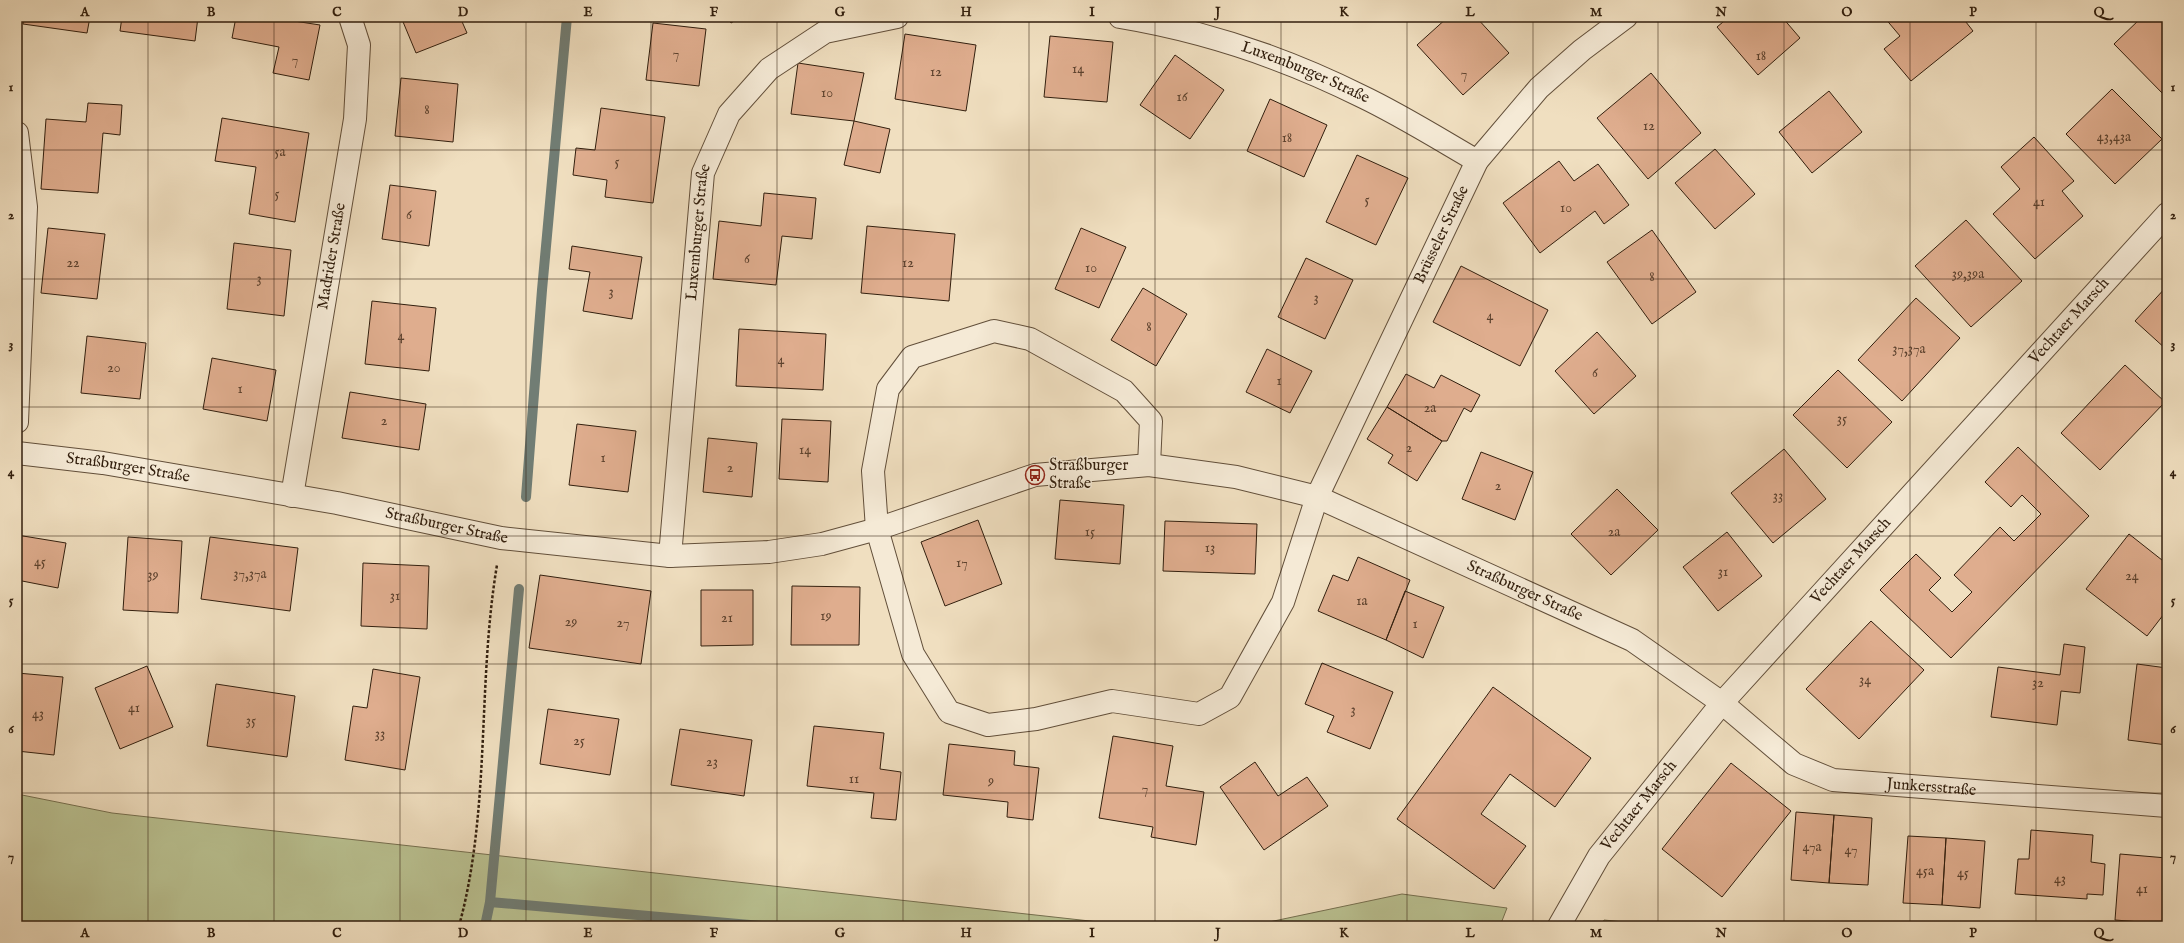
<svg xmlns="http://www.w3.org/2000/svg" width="2184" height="943" viewBox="0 0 2184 943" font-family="'IM FELL English',serif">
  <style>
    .green { fill: #bac292; stroke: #767050 }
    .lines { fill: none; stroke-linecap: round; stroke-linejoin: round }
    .stream { stroke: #717d74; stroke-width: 10 }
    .building { fill: #dfad8e; stroke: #321f0e }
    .minor-casing { stroke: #624f3a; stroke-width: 24 }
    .path { stroke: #321f0e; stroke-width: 2.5; stroke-dasharray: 3 2; stroke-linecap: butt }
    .minor { stroke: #f5ead6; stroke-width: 22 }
    .grid { fill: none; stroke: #321f0e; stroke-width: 1; stroke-opacity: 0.55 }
    .labels { text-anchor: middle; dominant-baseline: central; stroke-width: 3; stroke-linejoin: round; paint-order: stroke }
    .number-label { font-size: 14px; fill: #5d422e }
    .street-label { font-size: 16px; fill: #321f0e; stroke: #f5ead6 }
    .poi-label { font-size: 16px; fill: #321f0e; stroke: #f5ead6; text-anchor: start }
    .neatline { fill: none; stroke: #321f0e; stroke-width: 1.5 }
    .grid-label { font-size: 13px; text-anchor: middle; font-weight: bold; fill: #321f0e }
  </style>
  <rect width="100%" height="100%" fill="#f0dfc0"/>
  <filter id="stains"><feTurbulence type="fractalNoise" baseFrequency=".005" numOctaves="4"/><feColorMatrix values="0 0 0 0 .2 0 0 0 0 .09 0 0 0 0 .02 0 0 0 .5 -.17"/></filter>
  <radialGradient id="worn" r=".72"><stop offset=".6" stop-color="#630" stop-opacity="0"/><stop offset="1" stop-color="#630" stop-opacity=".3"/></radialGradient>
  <!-- green -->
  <path class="green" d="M 17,794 L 112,813 L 1135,926 L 17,926 Z
    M 1402,894 L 1507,908 L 1500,926 L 1250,926 Z
    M 1604,920 L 1663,926 L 1601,926 Z"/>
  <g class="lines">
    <!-- stream -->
    <path class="stream" d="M 526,497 L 542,290 L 567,17
      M 490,902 L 761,926
      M 485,926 L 490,902 L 519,589"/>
  </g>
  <!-- building -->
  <path class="building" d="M 24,17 L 90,17 L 87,33 L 23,24 Z
    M 122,17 L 198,17 L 195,41 L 120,31 Z
    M 236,17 L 295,17 L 294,21 L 320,25 L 309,80 L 273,73 L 279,47 L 232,38 Z
    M 401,17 L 460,17 L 467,33 L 416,53 Z
    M 727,17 L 741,17 L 731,23 Z
    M 1448,17 L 1476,17 L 1509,53 L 1463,95 L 1417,45 Z
    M 1729,17 L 1782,17 L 1800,38 L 1758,75 L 1717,27 Z
    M 1884,17 L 1962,17 L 1973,31 L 1911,81 L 1884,49 L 1900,36 Z
    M 2142,17 L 2167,17 L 2167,98 L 2114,44 Z
    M 653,23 L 706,29 L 699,86 L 646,80 Z
    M 905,34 L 976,45 L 966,111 L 895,99 Z
    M 1050,36 L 1113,42 L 1107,102 L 1044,97 Z
    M 1175,55 L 1224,90 L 1190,139 L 1140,105 Z
    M 798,63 L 864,73 L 854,121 L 791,114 Z
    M 1651,73 L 1701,133 L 1648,179 L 1597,118 Z
    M 401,78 L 458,84 L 453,142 L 395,136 Z
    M 2112,89 L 2162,139 L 2115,184 L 2066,134 Z
    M 1829,91 L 1862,132 L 1812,173 L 1779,132 Z
    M 1270,99 L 1327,125 L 1304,177 L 1247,151 Z
    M 88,103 L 122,105 L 120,135 L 103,133 L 98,193 L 41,189 L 46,119 L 86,122 Z
    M 601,108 L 665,117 L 653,203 L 605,197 L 607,180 L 573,175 L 576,148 L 595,150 Z
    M 222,118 L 309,133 L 295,222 L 249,214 L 256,167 L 215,161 Z
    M 854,121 L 890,129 L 880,173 L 844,165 Z
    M 2034,137 L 2074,181 L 2062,191 L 2083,216 L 2035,259 L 1993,214 L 2020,189 L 2001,167 Z
    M 1715,149 L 1755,194 L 1715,229 L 1675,183 Z
    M 1357,155 L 1408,178 L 1376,245 L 1326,222 Z
    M 1559,161 L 1574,181 L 1598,164 L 1629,205 L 1604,224 L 1595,211 L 1540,253 L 1503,203 Z
    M 390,185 L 436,191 L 429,246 L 382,239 Z
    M 764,193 L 816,198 L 812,239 L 782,236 L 776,285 L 713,279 L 719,221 L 761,226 Z
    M 1966,220 L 2022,281 L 1971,327 L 1915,266 Z
    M 867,226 L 955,234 L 949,301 L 861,293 Z
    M 48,228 L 105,234 L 97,299 L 41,293 Z
    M 1081,228 L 1126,247 L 1099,308 L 1055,289 Z
    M 1652,230 L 1696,292 L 1652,324 L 1607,262 Z
    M 234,243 L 291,250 L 284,316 L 227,309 Z
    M 572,246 L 642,257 L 632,319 L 583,311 L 590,272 L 569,269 Z
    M 1306,258 L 1353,280 L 1325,339 L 1278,317 Z
    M 1461,266 L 1548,310 L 1520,366 L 1433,322 Z
    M 2167,286 L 2167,350 L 2135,321 Z
    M 1143,288 L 1187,314 L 1156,366 L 1111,340 Z
    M 1916,298 L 1960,338 L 1902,401 L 1858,360 Z
    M 372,301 L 436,308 L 429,371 L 365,364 Z
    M 739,329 L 826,334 L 823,390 L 736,386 Z
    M 1597,332 L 1636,376 L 1594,414 L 1555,371 Z
    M 87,336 L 146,343 L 140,399 L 81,393 Z
    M 1267,349 L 1312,371 L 1290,413 L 1246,392 Z
    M 212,358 L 276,370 L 267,421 L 203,409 Z
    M 2125,365 L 2165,402 L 2100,470 L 2061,433 Z
    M 1838,370 L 1892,422 L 1847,468 L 1793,415 Z
    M 1406,374 L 1434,388 L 1441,375 L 1480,395 L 1471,412 L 1464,408 L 1447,441 L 1442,441 L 1387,407 Z
    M 350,392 L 426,404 L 419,450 L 342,438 Z
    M 1387,407 L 1442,441 L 1417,481 L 1388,463 L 1393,455 L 1367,439 Z
    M 782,419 L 831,421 L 828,482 L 779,479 Z
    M 577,424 L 636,431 L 628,492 L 569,485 Z
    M 708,438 L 757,443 L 752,497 L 703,492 Z
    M 2018,447 L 2089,516 L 1951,658 L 1880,590 L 1916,554 L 1941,578 L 1929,590 L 1952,612 L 1972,592 L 1954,575 L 2000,527 L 2014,541 L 2041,514 L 2022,495 L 2011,507 L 1985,482 Z
    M 1784,449 L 1826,499 L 1773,543 L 1731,493 Z
    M 1481,452 L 1533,472 L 1515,520 L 1462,499 Z
    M 1617,489 L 1658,530 L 1611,575 L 1571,534 Z
    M 1060,500 L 1124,505 L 1120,564 L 1055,559 Z
    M 978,520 L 1002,584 L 945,606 L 921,542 Z
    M 1165,521 L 1257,524 L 1255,574 L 1163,571 Z
    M 17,522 L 20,523 L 17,535 L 66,543 L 58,588 L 17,580 Z
    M 1727,532 L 1762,576 L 1718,611 L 1683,567 Z
    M 2129,534 L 2167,564 L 2167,610 L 2147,636 L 2086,589 Z
    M 128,537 L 182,541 L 178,613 L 123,610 Z
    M 210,537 L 298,548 L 290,611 L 201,599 Z
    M 1358,557 L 1410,580 L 1386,640 L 1318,611 L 1333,575 L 1348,581 Z
    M 363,563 L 429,566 L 427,629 L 361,626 Z
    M 540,575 L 651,591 L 641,664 L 529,648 Z
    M 792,586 L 860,587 L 859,645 L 791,645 Z
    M 701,590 L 753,590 L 753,645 L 701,646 Z
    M 1405,591 L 1444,607 L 1423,658 L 1386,640 Z
    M 1871,621 L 1924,670 L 1859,739 L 1806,689 Z
    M 2064,644 L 2085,647 L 2080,693 L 2061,691 L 2057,725 L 1991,717 L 1998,667 L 2060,675 Z
    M 1322,663 L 1393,692 L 1370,749 L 1327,732 L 1334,716 L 1305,704 Z
    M 2137,664 L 2167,668 L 2167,745 L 2128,740 Z
    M 147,666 L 173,727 L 120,749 L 95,688 Z
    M 373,669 L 420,677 L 405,770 L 345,760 L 353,706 L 367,708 Z
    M 17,673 L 63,677 L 54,755 L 17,751 Z
    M 216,684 L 295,696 L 287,757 L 207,746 Z
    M 1493,687 L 1591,758 L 1555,807 L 1510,774 L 1481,814 L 1526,846 L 1494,889 L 1397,819 Z
    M 548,709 L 619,719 L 610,775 L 540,764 Z
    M 814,726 L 884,733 L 880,769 L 901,772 L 896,820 L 871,818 L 874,793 L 807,786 Z
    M 680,729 L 752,740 L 744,796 L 671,785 Z
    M 1113,736 L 1173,746 L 1166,786 L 1204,792 L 1196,845 L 1151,837 L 1153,827 L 1099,818 Z
    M 949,744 L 1015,751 L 1014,765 L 1039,768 L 1033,820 L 1007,817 L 1008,802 L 943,795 Z
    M 1255,762 L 1278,796 L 1307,777 L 1328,806 L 1264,850 L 1220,787 Z
    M 1731,763 L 1791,811 L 1722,897 L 1662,849 Z
    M 1796,812 L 1834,815 L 1829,883 L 1791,880 Z
    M 1834,815 L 1872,818 L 1868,885 L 1829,883 Z
    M 2031,830 L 2093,835 L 2091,862 L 2105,864 L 2103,895 L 2087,894 L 2087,899 L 2015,894 L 2018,859 L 2029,859 Z
    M 1908,836 L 1946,838 L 1942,905 L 1903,903 Z
    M 1946,838 L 1985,841 L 1980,908 L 1942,905 Z
    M 2120,854 L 2167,858 L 2167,924 L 2115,920 Z"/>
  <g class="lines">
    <defs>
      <g id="minor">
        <path id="s1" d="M 1120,17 C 1204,31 1285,58 1361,96 C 1401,115 1439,139 1477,161"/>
        <path d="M 17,133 L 26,207 L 17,422"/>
        <path id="s2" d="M 17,453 L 103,463 L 337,503 L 501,538 L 670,556 L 769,552 L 822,544 L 877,529 L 1035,475 L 1149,465 L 1236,477 L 1317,497 L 1632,640 L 1722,703 L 1794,764 L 1833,780 L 2167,806"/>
        <path id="s3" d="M 1149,465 L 1151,421 L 1124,391 L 1030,339 L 994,331 L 912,357 L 888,389 L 873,471 L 877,529 L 913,654 L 949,712 L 988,725 L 1036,719 L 1112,701 L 1199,714 L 1230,697 L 1283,602 L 1317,497 L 1477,161 L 1539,88 L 1582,50 L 1626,17"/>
        <path id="s4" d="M 292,496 L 355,119 L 359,45 L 350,17"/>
        <path id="s5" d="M 670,556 L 703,173 L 729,114 L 769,69 L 825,32 L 897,17"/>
        <path id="s6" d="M 1559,926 L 1599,856 L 1722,703 L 2167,214"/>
      </g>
    </defs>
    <!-- minor casing -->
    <use href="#minor" class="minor-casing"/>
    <!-- path -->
    <path class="path" d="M 459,926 C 491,809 477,684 497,565"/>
    <!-- minor -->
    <use href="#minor" class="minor"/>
  </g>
  <!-- grid -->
  <path class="grid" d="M 148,17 L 148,926M 274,17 L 274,926M 400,17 L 400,926M 526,17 L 526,926M 651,17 L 651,926M 777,17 L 777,926M 903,17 L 903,926M 1029,17 L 1029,926M 1155,17 L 1155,926M 1281,17 L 1281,926M 1407,17 L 1407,926M 1533,17 L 1533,926M 1658,17 L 1658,926M 1784,17 L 1784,926M 1910,17 L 1910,926M 2036,17 L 2036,926M 17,150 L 2167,150M 17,279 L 2167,279M 17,407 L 2167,407M 17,536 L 2167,536M 17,664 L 2167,664M 17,793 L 2167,793"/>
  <!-- icons -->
  <defs>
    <symbol id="bus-ring" viewBox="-11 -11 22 22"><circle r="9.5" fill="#f5ead6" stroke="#8f2418" stroke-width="1.5"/><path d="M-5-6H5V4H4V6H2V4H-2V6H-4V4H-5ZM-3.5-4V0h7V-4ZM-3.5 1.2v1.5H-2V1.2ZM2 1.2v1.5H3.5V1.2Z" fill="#8f2418"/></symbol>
  </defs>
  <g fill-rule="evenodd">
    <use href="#bus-ring" x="1024" y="464" width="22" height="22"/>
  </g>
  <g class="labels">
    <!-- number labels -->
    <g class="number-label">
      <text x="676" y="54">7</text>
      <text x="1761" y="56">18</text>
      <text x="295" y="60">7</text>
      <text x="1078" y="69">14</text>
      <text x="936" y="72">12</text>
      <text x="1464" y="74">7</text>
      <text x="827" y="93">10</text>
      <text x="1182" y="97">16</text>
      <text x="427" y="110">8</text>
      <text x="1649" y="126">12</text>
      <text x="2114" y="137">43,43a</text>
      <text x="1287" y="138">18</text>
      <text x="280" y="152">5a</text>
      <text x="617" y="162">5</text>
      <text x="277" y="194">5</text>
      <text x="1367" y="200">5</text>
      <text x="2039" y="202">41</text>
      <text x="1566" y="208">10</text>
      <text x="409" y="215">6</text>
      <text x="747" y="259">6</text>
      <text x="73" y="263">22</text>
      <text x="908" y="263">12</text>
      <text x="1091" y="268">10</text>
      <text x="1968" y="274">39,39a</text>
      <text x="1652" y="277">8</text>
      <text x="259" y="279">3</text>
      <text x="611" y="292">3</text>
      <text x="1316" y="298">3</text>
      <text x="1490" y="316">4</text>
      <text x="1149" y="327">8</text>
      <text x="401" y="336">4</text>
      <text x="1909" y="349">37,37a</text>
      <text x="781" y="360">4</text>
      <text x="114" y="368">20</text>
      <text x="1595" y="373">6</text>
      <text x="1279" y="381">1</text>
      <text x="240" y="389">1</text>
      <text x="1430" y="408">2a</text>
      <text x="1842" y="419">35</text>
      <text x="384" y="421">2</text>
      <text x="1409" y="448">2</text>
      <text x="805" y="450">14</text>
      <text x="603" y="458">1</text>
      <text x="730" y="468">2</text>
      <text x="1498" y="486">2</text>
      <text x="1778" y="496">33</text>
      <text x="1090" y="532">15</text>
      <text x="1614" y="532">2a</text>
      <text x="1210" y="548">13</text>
      <text x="40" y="562">45</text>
      <text x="962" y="563">17</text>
      <text x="1723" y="572">31</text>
      <text x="250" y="574">37,37a</text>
      <text x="153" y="575">39</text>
      <text x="2132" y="576">24</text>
      <text x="395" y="596">31</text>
      <text x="1362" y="601">1a</text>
      <text x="826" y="616">19</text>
      <text x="727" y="618">21</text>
      <text x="571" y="622">29</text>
      <text x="623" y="623">27</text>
      <text x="1415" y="624">1</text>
      <text x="1865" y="680">34</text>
      <text x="2038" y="683">32</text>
      <text x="134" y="708">41</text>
      <text x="1353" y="710">3</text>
      <text x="38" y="714">43</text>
      <text x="251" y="721">35</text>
      <text x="380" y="734">33</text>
      <text x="579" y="741">25</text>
      <text x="712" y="762">23</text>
      <text x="854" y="779">11</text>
      <text x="991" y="781">9</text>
      <text x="1145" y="789">7</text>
      <text x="1812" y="847">47a</text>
      <text x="1851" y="850">47</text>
      <text x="1925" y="871">45a</text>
      <text x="1963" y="873">45</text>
      <text x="2060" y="879">43</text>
      <text x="2142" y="889">41</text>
    </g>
    <!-- street labels -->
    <g class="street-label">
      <text stroke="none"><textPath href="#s1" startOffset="194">Luxemburger Straße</textPath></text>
      <text stroke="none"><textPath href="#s5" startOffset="325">Luxemburger Straße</textPath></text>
      <text stroke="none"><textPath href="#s3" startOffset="1495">Brüsseler Straße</textPath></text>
      <text stroke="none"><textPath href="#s4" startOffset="243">Madrider Straße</textPath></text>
      <text stroke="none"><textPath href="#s6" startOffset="793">Vechtaer Marsch</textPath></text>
      <text stroke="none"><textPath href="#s2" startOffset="112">Straßburger Straße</textPath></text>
      <text stroke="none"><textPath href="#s2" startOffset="436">Straßburger Straße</textPath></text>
      <text stroke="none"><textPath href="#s6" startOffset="469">Vechtaer Marsch</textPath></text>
      <text stroke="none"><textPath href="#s2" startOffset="1552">Straßburger Straße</textPath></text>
      <text stroke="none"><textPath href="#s2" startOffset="2015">Junkersstraße</textPath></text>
      <text stroke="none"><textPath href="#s6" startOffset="145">Vechtaer Marsch</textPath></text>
    </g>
    <!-- poi labels -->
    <g class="poi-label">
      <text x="1049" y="466">Straßburger<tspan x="1049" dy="18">Straße</tspan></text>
    </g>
  </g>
  <!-- margin -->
  <rect width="2184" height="943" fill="none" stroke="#f0dfc0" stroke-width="44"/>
  <rect x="22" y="22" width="2140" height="899" class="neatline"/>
  <g class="grid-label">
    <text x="85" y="16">A</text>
    <text x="211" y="16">B</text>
    <text x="337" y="16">C</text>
    <text x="463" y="16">D</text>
    <text x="588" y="16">E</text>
    <text x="714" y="16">F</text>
    <text x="840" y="16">G</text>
    <text x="966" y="16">H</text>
    <text x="1092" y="16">I</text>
    <text x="1218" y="16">J</text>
    <text x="1344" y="16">K</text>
    <text x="1470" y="16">L</text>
    <text x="1596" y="16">M</text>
    <text x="1721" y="16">N</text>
    <text x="1847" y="16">O</text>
    <text x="1973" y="16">P</text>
    <text x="2099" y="16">Q</text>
    <text x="11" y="91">1</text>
    <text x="2173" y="91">1</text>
    <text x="11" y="219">2</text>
    <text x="2173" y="219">2</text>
    <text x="11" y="348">3</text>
    <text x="2173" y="348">3</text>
    <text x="11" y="476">4</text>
    <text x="2173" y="476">4</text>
    <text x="11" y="604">5</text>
    <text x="2173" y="604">5</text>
    <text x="11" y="733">6</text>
    <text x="2173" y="733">6</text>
    <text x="11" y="861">7</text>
    <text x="2173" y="861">7</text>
    <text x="85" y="937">A</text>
    <text x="211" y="937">B</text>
    <text x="337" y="937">C</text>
    <text x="463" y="937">D</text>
    <text x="588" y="937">E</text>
    <text x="714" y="937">F</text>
    <text x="840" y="937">G</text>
    <text x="966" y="937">H</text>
    <text x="1092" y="937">I</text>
    <text x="1218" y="937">J</text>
    <text x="1344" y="937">K</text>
    <text x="1470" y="937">L</text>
    <text x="1596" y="937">M</text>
    <text x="1721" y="937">N</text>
    <text x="1847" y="937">O</text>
    <text x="1973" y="937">P</text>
    <text x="2099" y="937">Q</text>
  </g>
  <rect width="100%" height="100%" filter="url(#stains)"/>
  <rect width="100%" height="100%" fill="url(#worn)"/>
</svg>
